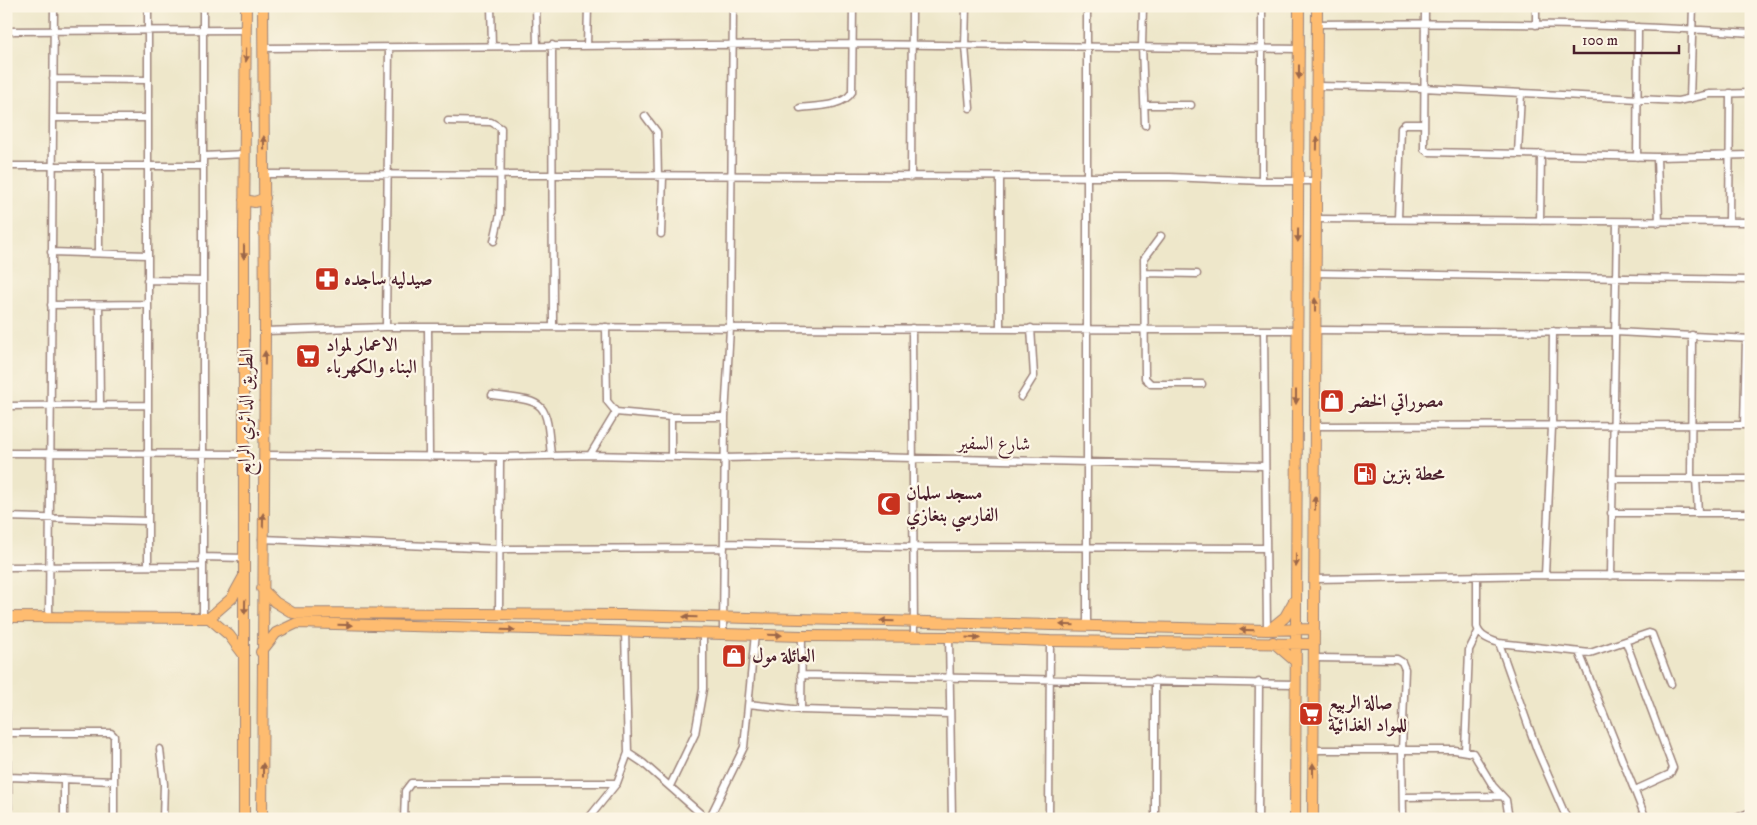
<svg xmlns="http://www.w3.org/2000/svg" width="1757" height="825" viewBox="0 0 1757 825" font-family="'IM FELL DW Pica',Amiri,serif">
  <style>
    .lines { fill: none; stroke-linecap: round; stroke-linejoin: round }
    .minor-casing { stroke: #9c837a; stroke-width: 9 }
    .primary-casing { stroke: #9c837a; stroke-width: 12 }
    .minor { stroke: #fff; stroke-width: 6 }
    .primary { stroke: #febc70; stroke-width: 10 }
    .oneway { fill: #9b664a }
    .labels { text-anchor: middle; dominant-baseline: central; stroke-width: 4.5; stroke-linejoin: round; paint-order: stroke }
    .poi-label { font-size: 19px; font-weight: bold; fill: #4a1f2b; stroke: #fcf5e5; text-anchor: start }
    .street-label { font-size: 19px; fill: #4a1f2b; stroke: #fcf5e5 }
  </style>
  <rect width="100%" height="100%" fill="#fcf5e5"/>
  <filter id="ink" filterUnits="userSpaceOnUse"><feTurbulence type="fractalNoise" baseFrequency=".02" numOctaves="2"/><feDisplacementMap in="SourceGraphic" scale="10" xChannelSelector="R" yChannelSelector="G"/><feConvolveMatrix kernelMatrix="1 2 1 2 8 2 1 2 1" color-interpolation-filters="sRGB"/></filter>
  <filter id="wash" filterUnits="userSpaceOnUse"><feTurbulence type="fractalNoise" baseFrequency=".0096" numOctaves="4" result="noise"/><feDisplacementMap in="SourceGraphic" scale="20" xChannelSelector="R" yChannelSelector="G"/><feGaussianBlur stdDeviation="1.12" result="paint"/><feColorMatrix in="noise" values="0 0 0 0 0 0 0 0 0 0 0 0 0 0 0 0 0 1.4 0 .05"/><feComposite in="paint" operator="in"/></filter>
  <g filter="url(#wash)">
    <rect width="100%" height="100%" fill="#eee7ca"/>
  </g>
  <g filter="url(#ink)">
    <g class="lines">
      <defs>
        <path id="minor" d="M 148,6 L 148,566
          M 203,6 L 203,618
          M 491,6 L 492,46
          M 536,6 L 537,45
          M 966,6 L 965,46 L 970,108
          M 1143,6 L 1142,46 L 1145,125
          M 1262,6 L 1262,181
          M 1425,6 L 1424,149 L 1428,152 L 1657,157 L 1751,155
          M 1536,6 L 1536,25
          M 1317,24 C 1461,23 1607,23 1751,33
          M 6,31 L 246,30
          M 552,45 L 553,327
          M 587,46 L 588,6
          M 263,48 L 852,44 L 1299,49
          M 53,79 L 148,80
          M 1317,86 L 1423,88 L 1678,101 L 1710,94 L 1751,93
          M 1690,99 L 1693,6
          M 1145,105 L 1191,105
          M 800,108 C 816,106 843,107 852,92 L 853,6
          M 645,116 L 657,132 L 658,177
          M 53,118 L 148,118
          M 448,121 L 491,122 L 501,128 L 500,214 L 494,241
          M 1518,154 L 1521,93
          M 204,156 L 245,154
          M 1637,157 L 1638,27
          M 1657,157 L 1659,223
          M 6,166 L 203,166
          M 265,174 L 1170,177 L 1262,181 L 1316,181
          M 911,177 L 912,6
          M 1316,219 L 1751,222
          M 1398,219 L 1401,128 L 1405,124 L 1423,124
          M 1540,221 L 1541,154
          M 1729,222 L 1730,93
          M 661,234 L 663,177
          M 1161,236 L 1144,259 L 1145,378 L 1151,384 L 1202,384
          M 51,252 L 147,255
          M 99,253 L 99,168
          M 1144,273 L 1197,274
          M 1315,273 L 1751,280
          M 147,280 L 203,281
          M 51,305 L 147,304
          M 99,305 L 100,405
          M 386,327 L 389,48
          M 428,327 L 429,457
          M 606,327 L 607,401 L 616,412 L 671,417 L 725,417
          M 912,328 L 914,636
          M 1000,328 L 1000,177
          M 1264,330 L 1267,630
          M 1315,330 L 1616,332 L 1751,339
          M 265,331 L 386,327 L 505,327 L 1297,330
          M 492,395 C 547,402 546,399 551,456
          M 1021,397 L 1034,376 L 1031,328
          M 6,406 L 147,405
          M 671,417 L 671,457
          M 1744,425 L 1746,339
          M 1315,426 L 1751,425
          M 6,453 L 245,454
          M 264,455 L 500,457 L 590,455 L 724,458 L 824,456 L 1264,466
          M 590,455 L 616,412
          M 1612,479 L 1751,479
          M 1691,479 L 1692,335
          M 1696,479 L 1698,512
          M 1611,513 L 1751,513
          M 6,517 L 148,521
          M 262,539 L 500,549 L 724,548
          M 724,543 L 914,547 L 1266,548
          M 202,557 L 245,558
          M 6,567 L 202,566
          M 1545,575 L 1552,427 L 1553,331
          M 1477,576 L 1477,627 C 1480,637 1490,640 1499,643 L 1590,653 L 1649,633 L 1652,634 L 1671,684
          M 1611,576 L 1617,223
          M 1315,579 L 1545,575 L 1751,576
          M 499,614 L 500,457
          M 49,617 L 54,6
          M 1087,625 L 1087,6
          M 723,633 L 725,417 L 730,328 L 733,6
          M 949,637 L 952,819
          M 1626,642 L 1673,768 L 1670,774 L 1635,790
          M 1499,643 L 1537,750 L 1567,819
          M 1579,652 L 1646,819
          M 1314,658 L 1397,659 L 1402,662 L 1405,669 L 1402,750 L 1403,819
          M 801,675 L 1295,684
          M 749,704 L 801,710 L 950,714
          M 801,710 L 802,636
          M 6,711 L 9,819
          M 8,733 L 111,733 L 114,736 L 114,819
          M 160,749 L 164,784 L 163,819
          M 1313,750 L 1455,750 L 1473,753 L 1493,786 L 1506,800 L 1509,819
          M 1465,751 L 1469,650 L 1478,632
          M 628,753 L 643,763 L 701,814
          M 9,777 L 114,781
          M 670,786 L 695,734 L 703,689 L 703,633
          M 1403,797 L 1502,796
          M 64,819 L 64,779
          M 404,819 L 405,791 L 411,783 L 617,783
          M 588,819 L 617,783 L 628,753 L 625,631
          M 709,819 L 744,747 L 755,634
          M 1049,819 L 1050,641
          M 1155,819 L 1155,680
          M 1258,819 L 1259,682
          M 1734,819 L 1751,812"/>
        <path id="primary" d="M 244,200 L 255,202 L 265,198
          M 262,589 L 275,602 L 293,613 L 622,615 L 1267,630 L 1313,629
          M 6,617 L 209,618 L 232,598 L 243,578
          M 209,618 L 229,635 L 244,655
          M 1269,630 L 1285,617 L 1294,601
          M 1273,642 L 1295,661
          M 261,652 L 276,633 L 297,623 L 802,636 L 949,637 L 1050,641 L 1314,644
          M 244,819 L 244,234 L 246,6
          M 262,819 L 265,331 L 263,6
          M 1295,819 L 1299,6
          M 1313,819 L 1317,6"/>
      </defs>
      <!-- minor casing -->
      <use href="#minor" class="minor-casing"/>
      <!-- primary casing -->
      <use href="#primary" class="primary-casing"/>
      <!-- minor -->
      <use href="#minor" class="minor"/>
      <!-- primary -->
      <use href="#primary" class="primary"/>
    </g>
    <!-- one-way arrows -->
    <defs><path id="oneway-solid" d="M-6-.8H1V-3.2L6.5 0L1 3.2V.8H-6Z" transform="scale(1.25)"/></defs>
    <g class="oneway">
      <use href="#oneway-solid" transform="translate(246 55) rotate(91)"/>
      <use href="#oneway-solid" transform="translate(1299 72) rotate(90)"/>
      <use href="#oneway-solid" transform="translate(264 143) rotate(-91)"/>
      <use href="#oneway-solid" transform="translate(1317 143) rotate(-89)"/>
      <use href="#oneway-solid" transform="translate(1298 235) rotate(91)"/>
      <use href="#oneway-solid" transform="translate(244 252) rotate(90)"/>
      <use href="#oneway-solid" transform="translate(1315 305) rotate(-90)"/>
      <use href="#oneway-solid" transform="translate(265 358) rotate(-89)"/>
      <use href="#oneway-solid" transform="translate(1296 397) rotate(90)"/>
      <use href="#oneway-solid" transform="translate(1315 503) rotate(-90)"/>
      <use href="#oneway-solid" transform="translate(263 520) rotate(-89)"/>
      <use href="#oneway-solid" transform="translate(1296 560) rotate(90)"/>
      <use href="#oneway-solid" transform="translate(245 607) rotate(91)"/>
      <use href="#oneway-solid" transform="translate(690 617) rotate(-178)"/>
      <use href="#oneway-solid" transform="translate(887 621) rotate(-179)"/>
      <use href="#oneway-solid" transform="translate(345 625) rotate(2)"/>
      <use href="#oneway-solid" transform="translate(1067 625) rotate(-179)"/>
      <use href="#oneway-solid" transform="translate(508 630) rotate(1)"/>
      <use href="#oneway-solid" transform="translate(1247 630) rotate(-178)"/>
      <use href="#oneway-solid" transform="translate(775 635) rotate(2)"/>
      <use href="#oneway-solid" transform="translate(973 638) rotate(3)"/>
      <use href="#oneway-solid" transform="translate(263 770) rotate(-90)"/>
      <use href="#oneway-solid" transform="translate(1313 770) rotate(-90)"/>
    </g>
  </g>
  <!-- icons -->
  <defs>
    <symbol id="pharmacy-square" viewBox="-11 -11 22 22"><rect x="-9" y="-9" width="18" height="18" rx="4" fill="#c8321e" stroke="#fcf5e5"/><path d="M-2-6h4v4h4v4h-4v4h-4v-4h-4v-4h4Z" fill="#fff"/></symbol>
    <symbol id="supermarket-square" viewBox="-11 -11 22 22"><rect x="-9" y="-9" width="18" height="18" rx="4" fill="#c8321e" stroke="#fcf5e5"/><path d="M-6-5.5h2.5l.6 2H6L4.5 2H-2.5L-4.4-4H-6ZM-1.5 3.2a1.3 1.3 0 1 0 .1 0ZM3 3.2a1.3 1.3 0 1 0 .1 0Z" fill="#fff"/></symbol>
    <symbol id="shop-square" viewBox="-11 -11 22 22"><rect x="-9" y="-9" width="18" height="18" rx="4" fill="#c8321e" stroke="#fcf5e5"/><path d="M-5-2.5h2.3a2.7 3.5 0 0 1 5.4 0H5L5.5 6h-11ZM-1.5-2.5h3a1.5 2.3 0 0 0-3 0Z" fill="#fff"/></symbol>
    <symbol id="fuel-square" viewBox="-11 -11 22 22"><rect x="-9" y="-9" width="18" height="18" rx="4" fill="#c8321e" stroke="#fcf5e5"/><path d="M-5.5-6h7V0h2V4h1.3V-2.5L3-4.5l.8-.8L6-3V5H2.5V1h-1V6h-7ZM-4.2-4.7v3.2H.2V-4.7Z" fill="#fff"/></symbol>
    <symbol id="mosque-square" viewBox="-11 -11 22 22"><rect x="-9" y="-9" width="18" height="18" rx="4" fill="#c8321e" stroke="#fcf5e5"/><path d="M3.5-4.9A6 6 0 1 0 3.5 4.9A5 5 0 1 1 3.5-4.9Z" fill="#fff"/></symbol>
  </defs>
  <g fill-rule="evenodd">
    <use href="#pharmacy-square" x="313" y="265" width="28" height="28"/>
    <use href="#supermarket-square" x="294" y="342" width="28" height="28"/>
    <use href="#shop-square" x="1318" y="387" width="28" height="28"/>
    <use href="#fuel-square" x="1351" y="460" width="28" height="28"/>
    <use href="#mosque-square" x="875" y="490" width="28" height="28"/>
    <use href="#shop-square" x="720" y="642" width="28" height="28"/>
    <use href="#supermarket-square" x="1297" y="700" width="28" height="28"/>
  </g>
  <g class="labels">
    <!-- poi labels -->
    <g class="poi-label">
      <text x="344" y="279">صيدليه ساجده</text>
      <text x="326" y="345">الاعمار لمواد<tspan x="326" dy="22">البناء والكهرباء</tspan></text>
      <text x="1350" y="401">مصوراتي الخضر</text>
      <text x="1382" y="474">محطة بنزين</text>
      <text x="906" y="493">مسجد سلمان<tspan x="906" dy="22">الفارسي بنغازي</tspan></text>
      <text x="752" y="656">العائلة مول</text>
      <text x="1328" y="703">صالة الربيع<tspan x="1328" dy="22">للمواد الغذائية</tspan></text>
    </g>
    <!-- street labels -->
    <g class="street-label">
      <text transform="translate(246 412) rotate(-89)">الطريق الدائري الرابع</text>
      <text transform="translate(994 444) rotate(1)">شارع السفير</text>
    </g>
  </g>
  <!-- margin -->
  <rect width="1757" height="825" fill="none" stroke="#fcf5e5" stroke-width="25"/>
  <!-- scale -->
  <path d="M1574 45v8h105v-8" fill="none" stroke="#4a1f2b" stroke-width="2.5"/>
  <text x="1582" y="45" font-size="15" fill="#4a1f2b" stroke="#fcf5e5" stroke-width="4" paint-order="stroke">100 m</text>
</svg>
